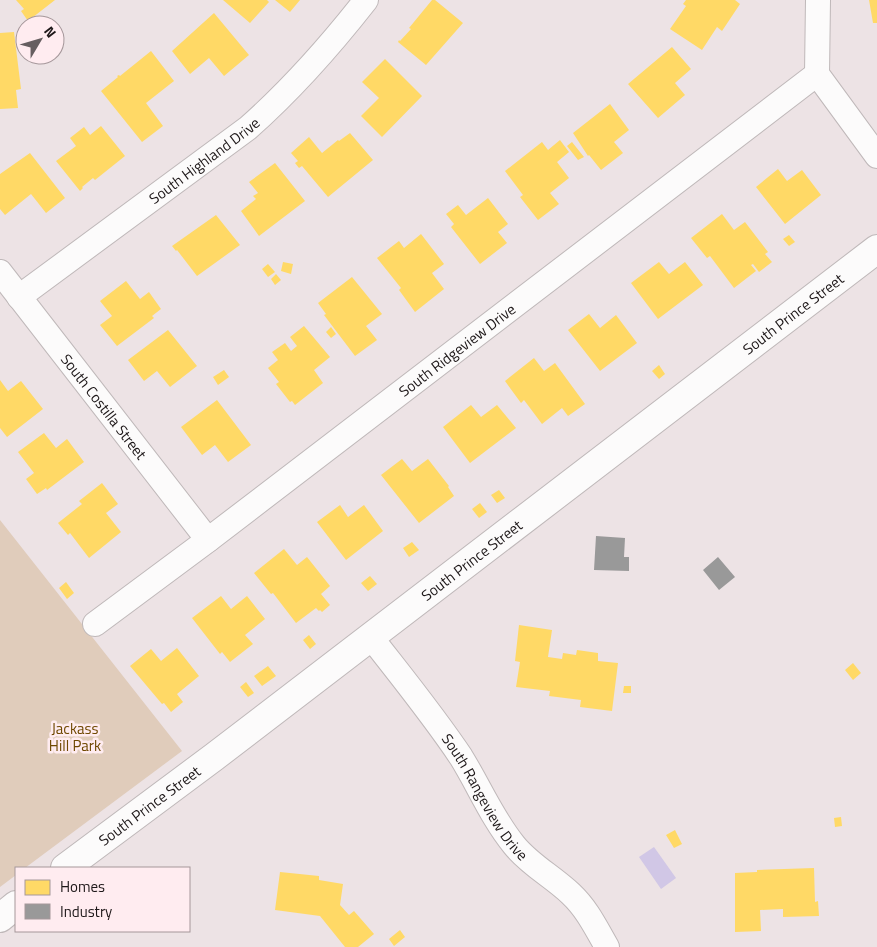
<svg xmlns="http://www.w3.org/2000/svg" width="877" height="947" viewBox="0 0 877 947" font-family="'Titillium Web',sans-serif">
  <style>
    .green { fill: #e0ccbb }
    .water { fill: #d1c7e6 }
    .homes { fill: #ffd966 }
    .industry { fill: #999 }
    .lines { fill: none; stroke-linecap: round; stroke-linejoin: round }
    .street-casing { stroke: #bfb8b9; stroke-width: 26 }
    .secondary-casing { stroke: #bfb8b9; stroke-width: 30 }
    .street { stroke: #fcfbfb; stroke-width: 24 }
    .secondary { stroke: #fcfbfb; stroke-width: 28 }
    .labels { text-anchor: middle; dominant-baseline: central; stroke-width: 5; stroke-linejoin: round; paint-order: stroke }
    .street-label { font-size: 15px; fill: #1d1718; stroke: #ffecf0 }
    .park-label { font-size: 15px; fill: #6f4801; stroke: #ffecf0 }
  </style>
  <rect width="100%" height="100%" fill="#ede3e5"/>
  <!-- green -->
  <path class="green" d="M 0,520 L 182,751 L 25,868 L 16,868 L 16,875 L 0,887 Z"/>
  <!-- water -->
  <path class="water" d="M 654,847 L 676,878 L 661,889 L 639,857 Z"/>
  <!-- homes -->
  <path class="homes" d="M 16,0 L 55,0 L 28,21 L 21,11 L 24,9 Z
    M 223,0 L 267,0 L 269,2 L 250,23 Z
    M 275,0 L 300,0 L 290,12 Z
    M 432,0 L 435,0 L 463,23 L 426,65 L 398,42 L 399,40 L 400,41 L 411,29 L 409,28 Z
    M 686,0 L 735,0 L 740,4 L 722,31 L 717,27 L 702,50 L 670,29 L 686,6 L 683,4 Z
    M 869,0 L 877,0 L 877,23 L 873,23 Z
    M 214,13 L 249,55 L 224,76 L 209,58 L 190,74 L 172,51 Z
    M 14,32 L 21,89 L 16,90 L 18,108 L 0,109 L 0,33 Z
    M 672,47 L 691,69 L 675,83 L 685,95 L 658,118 L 628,84 Z
    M 151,51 L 174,81 L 146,103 L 163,126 L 142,142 L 101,91 L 118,77 L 117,76 L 119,75 L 120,76 Z
    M 385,59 L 422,96 L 382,137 L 361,116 L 379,98 L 362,82 Z
    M 610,104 L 629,130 L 614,142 L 623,153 L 601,170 L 589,155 L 588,156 L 573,133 Z
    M 101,126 L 125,156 L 95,180 L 93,178 L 82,187 L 83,188 L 80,191 L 56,161 L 76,146 L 70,138 L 84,127 L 90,135 Z
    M 350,133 L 373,160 L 328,197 L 302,166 L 299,168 L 295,163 L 298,161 L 291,153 L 309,137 L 322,153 L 338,140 L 339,141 Z
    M 560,140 L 569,152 L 557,162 L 569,178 L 550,193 L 559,204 L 538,220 L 520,197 L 523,195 L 505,171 L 542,142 L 548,150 Z
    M 572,142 L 584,157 L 578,160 L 567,146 Z
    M 30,153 L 65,198 L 46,213 L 31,194 L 5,215 L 0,209 L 0,174 Z
    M 275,163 L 305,201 L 259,236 L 241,211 L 256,199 L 253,196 L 258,193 L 249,182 Z
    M 778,169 L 787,181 L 802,170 L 821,195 L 785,224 L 756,187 Z
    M 488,198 L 508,224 L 498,232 L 507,243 L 480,264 L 451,227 L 454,224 L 446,214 L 458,205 L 466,215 Z
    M 722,214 L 734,230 L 745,222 L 768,252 L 765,254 L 772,262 L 759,272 L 753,264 L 751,265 L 756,271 L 734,288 L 710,256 L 707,258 L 691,238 Z
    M 216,215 L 240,245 L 197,276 L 177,250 L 176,251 L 172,246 Z
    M 421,234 L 444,264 L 432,273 L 444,289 L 415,312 L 399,290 L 401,288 L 377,258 L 399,241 L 404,248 Z
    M 789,235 L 795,242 L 789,246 L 783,239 Z
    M 283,262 L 293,264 L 291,274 L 281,271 Z
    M 659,262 L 669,274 L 685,262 L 703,285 L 658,319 L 631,283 Z
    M 268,264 L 275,272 L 268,277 L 262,269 Z
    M 276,274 L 281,280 L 275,285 L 271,279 Z
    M 352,277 L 382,314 L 366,326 L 377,340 L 355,356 L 324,315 L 326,314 L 318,303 Z
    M 126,281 L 140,299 L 149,292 L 161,309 L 152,316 L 154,318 L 117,346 L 100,325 L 112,316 L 100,301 Z
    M 589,314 L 600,328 L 616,315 L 637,343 L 600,371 L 568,330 Z
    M 304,326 L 330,357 L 314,370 L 323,383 L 295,405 L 292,401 L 290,402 L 276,384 L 279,382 L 268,368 L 278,360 L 272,352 L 285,343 L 291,351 L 297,346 L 290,337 Z
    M 331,327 L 336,334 L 331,338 L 326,332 Z
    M 168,330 L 197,366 L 170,387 L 157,371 L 144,381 L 128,360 Z
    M 534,358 L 544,371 L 555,363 L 585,404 L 568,416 L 562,408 L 542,424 L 524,400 L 521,403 L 505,381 Z
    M 659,365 L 665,374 L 659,379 L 652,371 Z
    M 224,370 L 229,377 L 218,385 L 213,377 Z
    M 0,380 L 8,391 L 21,381 L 43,409 L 7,437 L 0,428 Z
    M 217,400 L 251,445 L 228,462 L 215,445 L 202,455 L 181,427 Z
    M 471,405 L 481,417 L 497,405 L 516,428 L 470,463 L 443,427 Z
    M 44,433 L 56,448 L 67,439 L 84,462 L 47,490 L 46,488 L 37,494 L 26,479 L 34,473 L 18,452 Z
    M 402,459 L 412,471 L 428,459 L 449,486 L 448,487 L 454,496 L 419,523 L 381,475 Z
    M 102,483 L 118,504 L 106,513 L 121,532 L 89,558 L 70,533 L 68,535 L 58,523 L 82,504 L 79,501 Z
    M 499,490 L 505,498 L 497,503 L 491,495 Z
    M 480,503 L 487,512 L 479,518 L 472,509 Z
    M 340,505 L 348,517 L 364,505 L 383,531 L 346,560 L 317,522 Z
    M 412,542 L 419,550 L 409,557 L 403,548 Z
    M 284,549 L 297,565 L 307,557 L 330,586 L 321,594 L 330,605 L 322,612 L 320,610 L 319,611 L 316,608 L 296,623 L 273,593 L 271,594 L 254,573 Z
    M 370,576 L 377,584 L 368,591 L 361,583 Z
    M 66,582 L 74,593 L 67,599 L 59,588 Z
    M 221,596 L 231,609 L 247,596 L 265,619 L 245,635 L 253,644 L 230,662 L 222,652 L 220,654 L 192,618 Z
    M 519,625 L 552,630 L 548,657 L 562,659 L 563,653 L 576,655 L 577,650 L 598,653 L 598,661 L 618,663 L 612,711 L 580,707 L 581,700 L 549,696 L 550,691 L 516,687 L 520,662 L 515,661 Z
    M 309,635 L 316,644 L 310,649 L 303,640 Z
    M 177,648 L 199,676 L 177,694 L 183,702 L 171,712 L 164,703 L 162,704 L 130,666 L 151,649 L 161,661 Z
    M 853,663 L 861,673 L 853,680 L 845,670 Z
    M 268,666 L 276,676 L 262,686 L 254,676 Z
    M 246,682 L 254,693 L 248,697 L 240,687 Z
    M 624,686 L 631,686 L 631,693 L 623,693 Z
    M 841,817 L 842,826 L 835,827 L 834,818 Z
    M 675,830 L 682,844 L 674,848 L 666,835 Z
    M 814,868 L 815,902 L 818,901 L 819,916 L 783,917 L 783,909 L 760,910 L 761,931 L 735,932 L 735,873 L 757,872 L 757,870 Z
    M 280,872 L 319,876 L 319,880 L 343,884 L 340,905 L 349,915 L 354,911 L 374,934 L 358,947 L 345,947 L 320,916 L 275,910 Z
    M 400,930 L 405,937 L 394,946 L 389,939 Z"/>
  <!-- industry -->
  <path class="industry" d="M 596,536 L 625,538 L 624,557 L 629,557 L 629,571 L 594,570 Z
    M 718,557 L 735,577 L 719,590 L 703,570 Z"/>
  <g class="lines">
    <defs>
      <g id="street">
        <path d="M 818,0 L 817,74 L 877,156"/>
        <path id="s1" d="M 0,272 L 208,540"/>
        <path id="s2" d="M 19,297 L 248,128 C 292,89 330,46 366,0"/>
        <path id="s3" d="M 95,624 L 208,540 L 817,74"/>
        <path id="s4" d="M 370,636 C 401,676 433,715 461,757 C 479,786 492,818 514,845 C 530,865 552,876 571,894 C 587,909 596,928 607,947"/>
      </g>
      <g id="secondary">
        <path id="s5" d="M 65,868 L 214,757 L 877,249"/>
        <path d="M 0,918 L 16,905"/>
      </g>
    </defs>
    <!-- street casing -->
    <use href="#street" class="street-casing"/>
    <!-- secondary casing -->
    <use href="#secondary" class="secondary-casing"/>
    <!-- street -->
    <use href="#street" class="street"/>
    <!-- secondary -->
    <use href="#secondary" class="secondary"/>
  </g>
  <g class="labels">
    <!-- street labels -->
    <g class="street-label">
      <text stroke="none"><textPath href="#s2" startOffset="230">South Highland Drive</textPath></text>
      <text stroke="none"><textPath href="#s5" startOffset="915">South Prince Street</textPath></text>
      <text stroke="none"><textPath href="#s3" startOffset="454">South Ridgeview Drive</textPath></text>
      <text stroke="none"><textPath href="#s1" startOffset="170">South Costilla Street</textPath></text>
      <text stroke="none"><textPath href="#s5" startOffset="510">South Prince Street</textPath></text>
      <text stroke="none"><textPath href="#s4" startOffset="198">South Rangeview Drive</textPath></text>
      <text stroke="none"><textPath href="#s5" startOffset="105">South Prince Street</textPath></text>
    </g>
    <!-- park labels -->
    <g class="park-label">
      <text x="75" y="728">Jackass<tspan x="75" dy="17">Hill Park</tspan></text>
    </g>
  </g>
  <!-- legend -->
  <rect x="15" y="867" width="175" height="65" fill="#ffecf0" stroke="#a5979a"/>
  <rect x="25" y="880" width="25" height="15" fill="#ffd966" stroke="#a5979a"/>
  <text x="60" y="892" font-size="15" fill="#1d1718">Homes</text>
  <rect x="25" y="904" width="25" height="15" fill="#999999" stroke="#a5979a"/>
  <text x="60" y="917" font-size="15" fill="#1d1718">Industry</text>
  <!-- north arrow -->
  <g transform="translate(40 40) rotate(52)"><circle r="24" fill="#ffecf0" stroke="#a5979a"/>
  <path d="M0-4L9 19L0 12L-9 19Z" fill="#665e60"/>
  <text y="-8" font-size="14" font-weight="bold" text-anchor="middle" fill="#1d1718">N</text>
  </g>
</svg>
